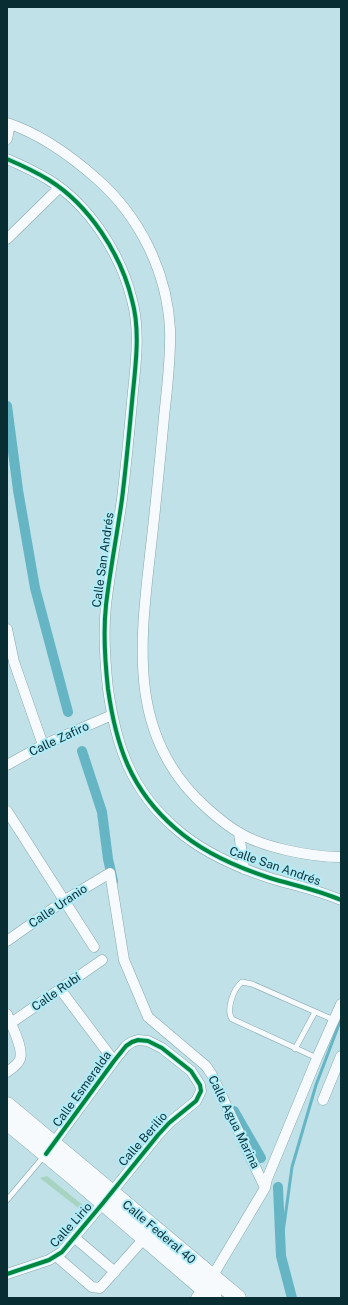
<svg xmlns="http://www.w3.org/2000/svg" width="348" height="1305" viewBox="0 0 348 1305" font-family="'Public Sans',sans-serif">
  <style>
    .green { fill: #a7d4c1 }
    .lines { fill: none; stroke-linecap: round; stroke-linejoin: round }
    .stream { stroke: #65b5c4; stroke-width: 3 }
    .canal { stroke: #65b5c4; stroke-width: 10 }
    .service-casing { stroke: #86a6ac; stroke-width: 6 }
    .minor-casing { stroke: #86a6ac; stroke-width: 11 }
    .primary-casing { stroke: #86a6ac; stroke-width: 17 }
    .service { stroke: #f6fafc; stroke-width: 5 }
    .minor { stroke: #f6fafc; stroke-width: 10 }
    .primary { stroke: #f6fafc; stroke-width: 16 }
    .cycleway-casing { stroke: #b0ecf8; stroke-width: 6 }
    .cycleway { stroke: #00873e; stroke-width: 4 }
    .labels { text-anchor: middle; dominant-baseline: central; stroke-width: 4; stroke-linejoin: round; paint-order: stroke }
    .street-label { font-size: 12px; fill: #082d33; stroke: #b0ecf8 }
  </style>
  <rect width="100%" height="100%" fill="#c0e1e8"/>
  <!-- green -->
  <path class="green" d="M 47,1176 L 90,1211 L 86,1214 L 40,1178 Z"/>
  <g class="lines">
    <!-- stream -->
    <path class="stream" d="M 281,1247 L 292,1167 L 316,1085 L 341,1019"/>
    <!-- canal -->
    <path class="canal" d="M 7,406 L 18,490 L 35,588 L 68,712
      M 82,751 L 102,812 L 108,859 L 113,881
      M 234,1111 L 261,1158
      M 278,1187 L 281,1256 L 292,1298"/>
    <defs>
      <path id="service" d="M 295,1049 L 315,1012
        M 317,1058 L 232,1019 C 226,1010 233,989 242,982 L 252,984 L 334,1020
        M 7,1200 L 45,1155"/>
      <path id="minor" d="M 7,123 C 41,134 71,156 97,179 C 140,217 167,272 170,329 C 171,359 167,388 164,417 C 160,460 156,503 151,546 C 140,643 126,739 209,810 C 218,818 228,826 238,832 C 263,848 312,857 341,857
        M 7,139 L 10,124
        M 7,159 C 21,165 36,172 49,180 C 89,205 121,254 132,300 C 141,332 135,369 132,402 C 129,434 126,467 122,499 C 117,535 110,570 106,605 C 103,633 105,662 108,689 C 116,746 131,790 175,828 C 202,852 236,867 270,878 C 293,885 318,890 341,900
        M 7,239 L 59,188
        M 7,629 L 14,662 L 43,745
        M 7,765 L 43,745 L 112,715
        M 7,811 L 94,947
        M 239,833 L 244,869
        M 7,941 L 65,900 L 110,873 L 124,960 L 148,1017 L 206,1066 L 212,1075 L 265,1188
        M 60,989 L 114,1061
        M 7,1014 C 11,1025 24,1048 20,1059 C 18,1065 11,1069 7,1072
        M 11,1023 L 102,960
        M 323,1100 L 341,1056
        M 75,1238 L 115,1272
        M 56,1256 L 92,1287 L 100,1288 L 148,1234
        M 7,1274 L 49,1260 L 62,1252 L 103,1203 L 158,1135 L 169,1123 L 196,1101 L 201,1091 L 200,1085 L 191,1071 L 162,1048 L 148,1041 L 138,1040 L 132,1042 L 126,1046 L 114,1061 L 50,1148
        M 196,1298 L 212,1277 L 265,1188 L 267,1179 L 317,1058 L 341,1004"/>
      <path id="primary" d="M 7,1105 L 238,1298
        M 7,1122 L 71,1175 L 214,1298"/>
    </defs>
    <!-- service casing -->
    <use href="#service" class="service-casing"/>
    <!-- minor casing -->
    <use href="#minor" class="minor-casing"/>
    <!-- primary casing -->
    <use href="#primary" class="primary-casing"/>
    <!-- service -->
    <use href="#service" class="service"/>
    <!-- minor -->
    <use href="#minor" class="minor"/>
    <!-- primary -->
    <use href="#primary" class="primary"/>
    <defs>
      <path id="cycleway" d="M 7,159 C 21,165 36,172 49,180 C 89,205 121,254 132,300 C 141,332 135,369 132,402 C 129,434 126,467 122,499 C 117,535 110,570 106,605 C 103,633 105,662 108,689 C 116,746 131,790 175,828 C 202,852 236,867 270,878 C 293,885 318,890 341,900
        M 7,1274 L 49,1260 L 62,1252 L 103,1203 L 158,1135 L 169,1123 L 196,1101 L 201,1091 L 200,1085 L 191,1071 L 162,1048 L 148,1041 L 138,1040 L 132,1042 L 126,1046 L 114,1061 L 46,1154"/>
    </defs>
    <!-- cycleway casing -->
    <use href="#cycleway" class="cycleway-casing"/>
    <!-- cycleway -->
    <use href="#cycleway" class="cycleway"/>
  </g>
  <g class="labels">
    <!-- street labels -->
    <g class="street-label">
      <text transform="translate(103 560) rotate(-82)">Calle San Andrés</text>
      <text transform="translate(59 739) rotate(-25)">Calle Zafiro</text>
      <text transform="translate(275 866) rotate(19)">Calle San Andrés</text>
      <text transform="translate(58 906) rotate(-34)">Calle Uranio</text>
      <text transform="translate(56 992) rotate(-35)">Calle Rubí</text>
      <text transform="translate(82 1089) rotate(-54)">Calle Esmeralda</text>
      <text transform="translate(234 1122) rotate(64)">Calle Agua Marina</text>
      <text transform="translate(143 1139) rotate(-49)">Calle Berilio</text>
      <text transform="translate(71 1225) rotate(-48)">Calle Lirio</text>
      <text transform="translate(159 1232) rotate(40)">Calle Federal 40</text>
    </g>
  </g>
  <!-- border -->
  <rect width="348" height="1305" fill="none" stroke="#082d33" stroke-width="16"/>
</svg>
